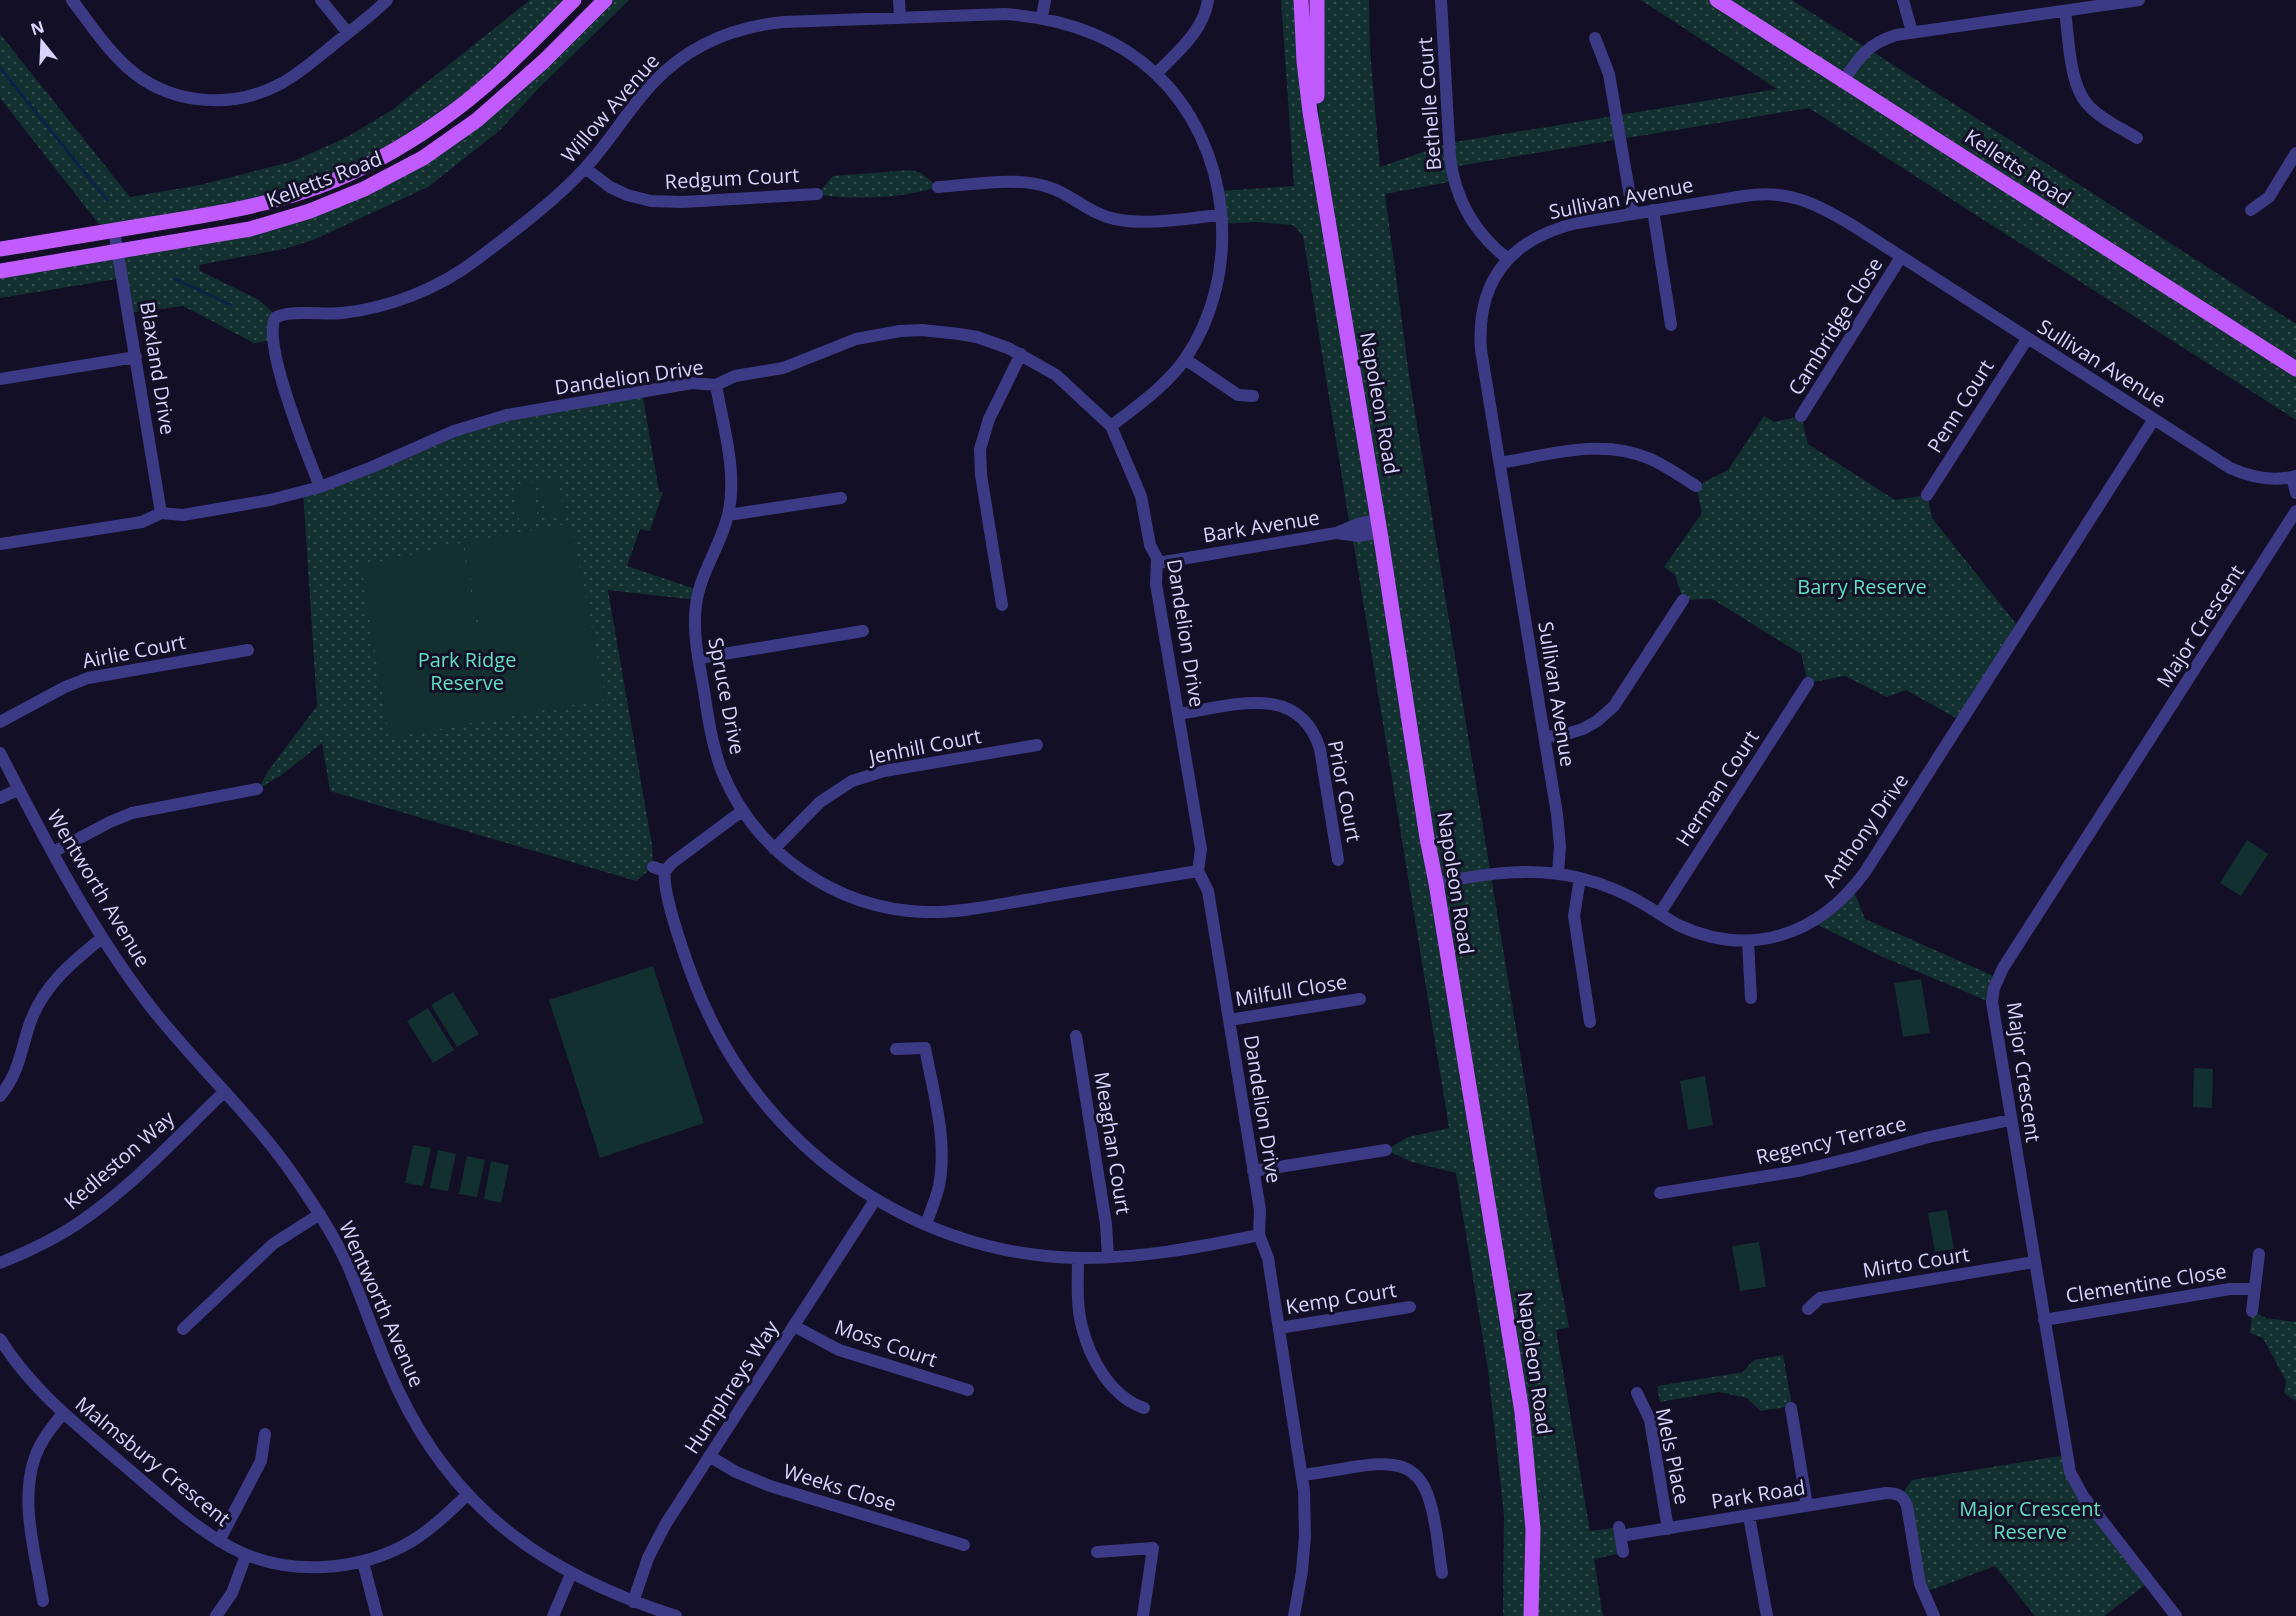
<svg xmlns="http://www.w3.org/2000/svg" width="2296" height="1616" viewBox="0 0 2296 1616" font-family="'Open Sans',sans-serif">
  <style>
    .grass { fill: url(#grass-dots) }
    .garden { fill: #12302f }
    .lines { fill: none; stroke-linecap: round; stroke-linejoin: round }
    .stream { stroke: #0c2248; stroke-width: 3 }
    .minor { stroke: #3d3a85; stroke-width: 12 }
    .major { stroke: #c25bff; stroke-width: 15 }
    .labels { text-anchor: middle; dominant-baseline: central; stroke-width: 6; stroke-linejoin: round; paint-order: stroke }
    .street-label { font-size: 20px; fill: #d9d4ff; stroke: #130f26 }
    .park-label { font-size: 20px; fill: #5fe0c0; stroke: #130f26 }
  </style>
  <defs>
    <pattern id="grass-dots" width="8" height="8" patternUnits="userSpaceOnUse" patternTransform="scale(1.5)"><rect width="8" height="8" fill="#12302f"/><path d="M2 2h.1M6 6h.1" fill="none" stroke="#344d4e" stroke-width="1.8" stroke-linecap="round"/></pattern>
  </defs>
  <rect width="100%" height="100%" fill="#130f26"/>
  <!-- grass -->
  <path class="grass" d="M 530,0 L 574,0 L 463,104 L 320,185 L 105,232 L 0,98 L 0,34 L 130,197 L 200,185 L 294,161 L 347,137 L 392,110 Z
    M 605,0 L 629,0 L 538,89 L 500,130 L 428,187 L 313,240 L 284,249 L 199,265 L 200,271 L 259,300 L 277,316 L 274,340 L 254,343 L 183,306 L 129,313 L 123,278 L 0,298 L 0,271 L 250,229 L 423,158 Z
    M 1281,0 L 1301,0 L 1319,154 L 1317,0 L 1369,0 L 1370,50 L 1380,167 L 1449,143 L 1777,89 L 1641,0 L 1792,0 L 2296,324 L 2296,420 L 1809,108 L 1452,167 L 1454,181 L 1385,194 L 1410,382 L 1546,1211 L 1569,1327 L 1556,1330 L 1590,1531 L 1613,1528 L 1618,1554 L 1594,1559 L 1603,1616 L 1503,1616 L 1504,1516 L 1488,1370 L 1456,1173 L 1412,1162 L 1386,1150 L 1408,1137 L 1449,1128 L 1352,534 L 1380,532 L 1378,521 L 1350,527 L 1303,236 L 1293,225 L 1256,222 L 1222,224 L 1218,191 L 1294,186 Z
    M 910,170 L 921,173 L 938,187 C 902,198 854,201 817,194 L 833,176 Z
    M 642,392 L 659,491 L 663,492 L 650,531 L 640,529 L 627,566 L 698,590 L 696,600 L 608,590 L 652,845 L 653,867 L 636,881 L 330,791 L 322,743 L 280,776 L 258,789 L 269,770 L 317,706 L 303,491 L 454,431 Z
    M 1764,416 L 1774,422 L 1801,416 L 1808,444 L 1895,500 L 1927,495 L 1932,518 L 2020,629 L 1961,721 L 1906,690 L 1887,697 L 1845,676 L 1808,683 L 1801,654 L 1712,599 L 1683,600 L 1675,575 L 1664,567 L 1702,513 L 1696,486 L 1728,470 Z
    M 1853,889 L 1865,919 L 1998,978 L 1992,1003 L 1883,957 L 1812,922 Z
    M 2252,1311 L 2266,1318 L 2296,1322 L 2296,1401 L 2284,1393 L 2286,1381 L 2263,1338 L 2250,1333 Z
    M 1783,1355 L 1792,1406 L 1761,1411 L 1747,1398 L 1719,1392 L 1660,1402 L 1657,1386 L 1743,1372 L 1754,1360 Z
    M 2066,1455 L 2070,1472 L 2149,1582 L 2104,1616 L 2035,1616 L 1995,1566 L 1923,1593 L 1901,1495 L 1912,1480 Z"/>
  <!-- garden -->
  <path class="garden" d="M 558,477 L 564,516 L 546,519 L 540,480 Z
    M 532,482 L 538,520 L 520,523 L 514,485 Z
    M 571,523 L 606,699 L 495,719 L 464,543 Z
    M 462,543 L 494,719 L 389,738 L 361,566 Z
    M 2247,840 L 2268,854 L 2241,896 L 2220,883 Z
    M 653,966 L 704,1123 L 600,1158 L 549,1000 Z
    M 1921,979 L 1930,1033 L 1903,1037 L 1894,983 Z
    M 453,992 L 479,1034 L 457,1047 L 431,1005 Z
    M 428,1008 L 454,1050 L 433,1063 L 407,1021 Z
    M 2194,1068 L 2213,1069 L 2212,1108 L 2193,1107 Z
    M 1705,1076 L 1713,1125 L 1688,1130 L 1680,1081 Z
    M 413,1145 L 431,1148 L 423,1186 L 405,1183 Z
    M 438,1150 L 456,1154 L 448,1191 L 430,1188 Z
    M 467,1156 L 485,1160 L 477,1197 L 459,1194 Z
    M 491,1161 L 509,1165 L 501,1203 L 484,1199 Z
    M 1947,1210 L 1954,1249 L 1935,1252 L 1928,1213 Z
    M 1759,1242 L 1766,1287 L 1740,1291 L 1732,1246 Z"/>
  <g class="lines">
    <!-- stream -->
    <path class="stream" d="M 0,68 L 107,200
      M 175,279 L 231,305"/>
    <!-- minor -->
    <path class="minor" d="M 72,0 C 91,25 109,53 134,73 C 175,105 233,109 280,84 C 301,73 319,56 338,41 C 354,28 372,15 387,0
      M 321,0 L 348,33
      M 899,0 L 900,18
      M 1441,0 L 1450,157 C 1455,199 1474,233 1508,259
      M 1903,0 L 1912,32
      M 2065,11 C 2069,39 2069,86 2089,106 C 2102,120 2121,128 2137,138
      M 1042,17 L 1045,0
      M 1595,38 L 1609,74 L 1633,214
      M 1156,74 C 1176,53 1204,31 1208,0
      M 1844,80 C 1860,56 1868,44 1896,35 L 2139,0
      M 585,168 L 610,187 L 627,195 L 651,201 L 683,202 L 817,194
      M 938,187 C 973,185 1014,176 1048,187 C 1072,194 1089,214 1115,219 C 1149,226 1187,218 1221,215
      M 1653,210 L 1671,325
      M 2251,210 L 2269,197 L 2296,153
      M 114,230 L 161,513
      M 1185,359 L 1238,395 L 1253,396
      M 0,379 L 136,357
      M 716,385 C 723,426 738,473 728,515 C 719,552 696,576 695,617 C 694,642 700,667 704,691 C 708,718 712,744 721,769 C 754,852 835,909 925,912 C 960,913 996,905 1032,899 C 1087,889 1143,880 1198,871
      M 1801,416 L 1901,257
      M 1500,463 C 1548,455 1601,438 1648,458 C 1665,465 1680,476 1696,486
      M 2292,477 L 2296,493
      M 320,487 C 308,456 262,345 275,318 C 289,309 324,315 342,313 C 389,308 438,289 476,260 C 513,232 554,202 586,167 C 611,140 629,108 654,82 C 689,45 734,27 783,22 L 1005,14 C 1060,18 1114,35 1155,73 C 1232,145 1244,273 1185,359 C 1166,386 1137,406 1111,426
      M 1927,495 L 2027,339
      M 728,515 L 841,498
      M 1337,533 L 1359,536 L 1380,532
      M 0,544 L 142,522 L 161,513 L 183,515 L 270,500 L 320,487 L 372,467 L 454,431 L 507,415 L 692,383 L 716,385 L 735,376 L 783,368 L 856,339 L 900,331 L 922,330 L 959,334 L 977,337 L 1008,348 L 1056,375 L 1111,426 L 1141,496 L 1150,545 L 1157,558 L 1156,584 L 1201,849 L 1198,871 L 1208,891 L 1260,1210 L 1259,1235 L 1268,1258 L 1304,1491 L 1305,1536 L 1302,1571 L 1294,1616
      M 1158,563 L 1336,533 L 1358,524 L 1378,520
      M 1002,605 L 981,475 L 980,449 L 989,419 L 1021,354
      M 699,658 L 863,631
      M 1178,714 C 1231,706 1299,681 1320,749 L 1338,860
      M 0,722 L 65,687 L 88,678 L 248,650
      M 1546,737 L 1563,735 L 1583,729 L 1597,721 L 1614,706 L 1683,600
      M 0,753 C 45,840 90,928 150,1006 C 196,1065 253,1116 296,1179 C 315,1207 334,1235 348,1266 C 366,1308 379,1351 399,1392 C 457,1514 551,1576 676,1616
      M 0,798 L 19,789
      M 742,811 L 672,863 L 665,871 C 661,895 694,984 706,1009 C 771,1154 918,1255 1078,1258 C 1139,1259 1200,1247 1259,1235
      M 774,849 L 820,802 L 852,781 L 884,771 L 1037,745
      M 53,852 L 110,822 L 132,813 L 257,789
      M 653,867 L 665,871
      M 1558,873 L 1560,846 L 1557,814 L 1481,350 C 1476,281 1510,239 1577,223 L 1744,196 C 1788,189 1815,203 1852,225 L 2230,468 C 2250,477 2273,482 2296,476
      M 1580,878 L 1574,916 L 1590,1022
      M 1436,883 C 1484,874 1532,866 1580,878 C 1604,884 1626,893 1647,906 C 1657,912 1667,919 1678,925 C 1751,959 1819,935 1865,872 L 2154,419
      M 1660,913 L 1808,683
      M 1748,941 L 1751,998
      M 1229,1020 L 1360,999
      M 1076,1036 L 1106,1224 L 1108,1257
      M 896,1049 L 925,1048 C 933,1092 948,1140 939,1186 C 936,1199 930,1212 926,1225
      M 0,1096 C 19,1074 21,1049 30,1023 C 43,986 72,962 102,938
      M 1253,1171 L 1386,1150
      M 1660,1193 L 1798,1171 L 1856,1157 L 1929,1137 L 2010,1120
      M 1078,1258 C 1078,1281 1076,1304 1082,1327 C 1090,1359 1111,1397 1144,1408
      M 0,1263 C 27,1252 53,1240 77,1224 C 132,1187 177,1137 224,1092
      M 1808,1309 L 1820,1298 L 2034,1262
      M 2252,1311 L 2259,1254
      M 2044,1320 L 2230,1289 L 2254,1289
      M 794,1326 L 839,1350 L 968,1390
      M 1279,1328 L 1410,1307
      M 183,1329 L 273,1244 L 320,1214
      M 0,1339 C 31,1389 76,1424 120,1462 C 156,1492 191,1526 232,1548 C 287,1577 360,1572 412,1541 C 433,1528 450,1511 468,1494
      M 1637,1393 L 1650,1420 L 1668,1529
      M 1791,1408 L 1807,1506
      M 709,1456 L 736,1472 L 770,1486 L 964,1545
      M 1302,1475 C 1319,1473 1336,1470 1353,1467 C 1387,1462 1417,1459 1429,1499 C 1437,1522 1438,1549 1442,1573
      M 1749,1516 L 1767,1616
      M 1619,1527 L 1623,1552
      M 1620,1536 L 1886,1493 C 1897,1493 1903,1495 1907,1506 L 1920,1584 L 1934,1616
      M 219,1541 L 261,1461 L 265,1434
      M 1097,1552 L 1153,1548 L 1143,1616
      M 363,1562 L 377,1616
      M 43,1601 C 36,1555 19,1502 35,1457 C 41,1440 52,1427 63,1413
      M 633,1602 L 648,1558 L 665,1525 L 875,1200
      M 216,1616 L 232,1593 L 246,1555
      M 553,1616 L 571,1574
      M 2176,1616 L 2083,1496 L 2070,1472 L 1992,1002 L 1994,988 L 2003,968 L 2296,511"/>
    <!-- major -->
    <path class="major" d="M 1301,0 L 1304,61 L 1310,112 L 1380,532 L 1427,838 L 1436,883 L 1522,1412 L 1533,1529 L 1531,1616
      M 1717,0 L 2296,369
      M 1317,96 L 1317,0
      M 0,249 C 51,241 102,232 152,224 C 209,215 266,206 320,186 C 362,170 403,147 440,121 C 490,87 531,42 574,0
      M 0,271 L 250,229 L 310,211 L 364,189 L 423,158 L 477,120 L 544,61 L 605,0"/>
  </g>
  <g class="labels">
    <!-- street labels -->
    <g class="street-label">
      <text transform="translate(1429 104) rotate(-94)">Bethelle Court</text>
      <text transform="translate(610 108) rotate(-49)">Willow Avenue</text>
      <text transform="translate(2018 167) rotate(33)">Kelletts Road</text>
      <text transform="translate(732 178) rotate(-3)">Redgum Court</text>
      <text transform="translate(324 179) rotate(-21)">Kelletts Road</text>
      <text transform="translate(1621 198) rotate(-11)">Sullivan Avenue</text>
      <text transform="translate(1835 326) rotate(-58)">Cambridge Close</text>
      <text transform="translate(2102 363) rotate(32)">Sullivan Avenue</text>
      <text transform="translate(158 368) rotate(81)">Blaxland Drive</text>
      <text transform="translate(629 377) rotate(-8)">Dandelion Drive</text>
      <text transform="translate(1380 403) rotate(80)">Napoleon Road</text>
      <text transform="translate(1960 406) rotate(-58)">Penn Court</text>
      <text transform="translate(1261 526) rotate(-9)">Bark Avenue</text>
      <text transform="translate(2200 626) rotate(-57)">Major Crescent</text>
      <text transform="translate(1186 633) rotate(81)">Dandelion Drive</text>
      <text transform="translate(134 651) rotate(-11)">Airlie Court</text>
      <text transform="translate(1557 694) rotate(81)">Sullivan Avenue</text>
      <text transform="translate(727 696) rotate(79)">Spruce Drive</text>
      <text transform="translate(925 746) rotate(-11)">Jenhill Court</text>
      <text transform="translate(1717 788) rotate(-57)">Herman Court</text>
      <text transform="translate(1345 791) rotate(79)">Prior Court</text>
      <text transform="translate(1865 830) rotate(-55)">Anthony Drive</text>
      <text transform="translate(1456 883) rotate(81)">Napoleon Road</text>
      <text transform="translate(99 888) rotate(59)">Wentworth Avenue</text>
      <text transform="translate(1291 990) rotate(-9)">Milfull Close</text>
      <text transform="translate(2024 1072) rotate(82)">Major Crescent</text>
      <text transform="translate(1263 1109) rotate(81)">Dandelion Drive</text>
      <text transform="translate(1831 1140) rotate(-13)">Regency Terrace</text>
      <text transform="translate(1113 1143) rotate(81)">Meaghan Court</text>
      <text transform="translate(119 1160) rotate(-41)">Kedleston Way</text>
      <text transform="translate(1916 1262) rotate(-9)">Mirto Court</text>
      <text transform="translate(2146 1283) rotate(-9)">Clementine Close</text>
      <text transform="translate(1341 1298) rotate(-9)">Kemp Court</text>
      <text transform="translate(382 1304) rotate(66)">Wentworth Avenue</text>
      <text transform="translate(886 1343) rotate(19)">Moss Court</text>
      <text transform="translate(1535 1363) rotate(82)">Napoleon Road</text>
      <text transform="translate(731 1387) rotate(-57)">Humphreys Way</text>
      <text transform="translate(1673 1456) rotate(78)">Mels Place</text>
      <text transform="translate(153 1461) rotate(39)">Malmsbury Crescent</text>
      <text transform="translate(840 1487) rotate(17)">Weeks Close</text>
      <text transform="translate(1758 1494) rotate(-9)">Park Road</text>
    </g>
    <!-- park labels -->
    <g class="park-label">
      <text x="1862" y="586">Barry Reserve</text>
      <text x="467" y="659">Park Ridge<tspan x="467" dy="23">Reserve</tspan></text>
      <text x="2030" y="1508">Major Crescent<tspan x="2030" dy="23">Reserve</tspan></text>
    </g>
  </g>
  <!-- north arrow -->
  <g transform="translate(42 42) rotate(342)" stroke="#130f26" stroke-width="4.5" paint-order="stroke">
  <path d="M0-4.5L10 22L0 15L-10 22Z" fill="#d9d4ff"/>
  <text y="-9" font-size="16" font-weight="bold" text-anchor="middle" fill="#d9d4ff">N</text>
  </g>
</svg>
